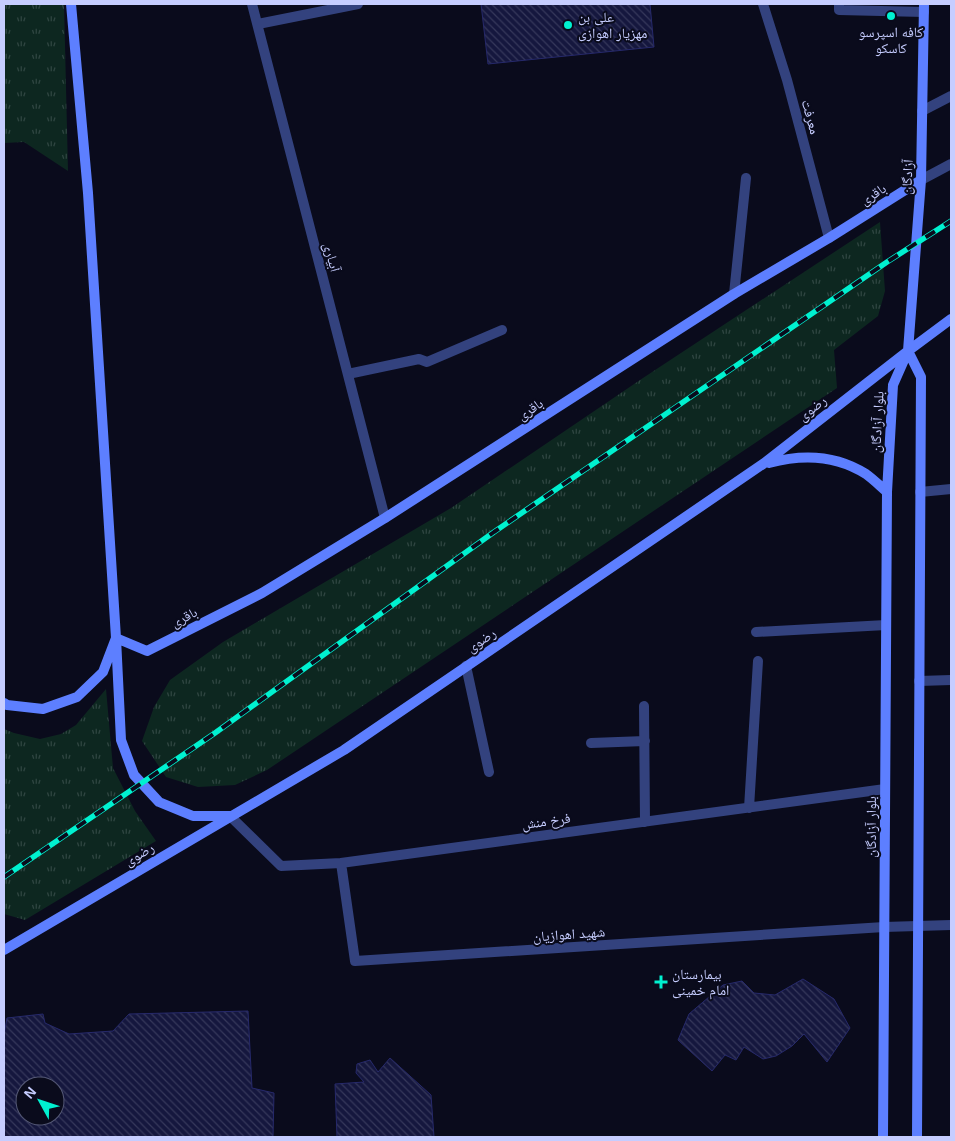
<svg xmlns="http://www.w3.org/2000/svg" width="955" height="1141" viewBox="0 0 955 1141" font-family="Arial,'Noto Naskh Arabic',sans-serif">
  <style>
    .grass { fill: url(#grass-tufts) }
    .building { fill: url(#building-back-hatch); stroke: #26296b; fill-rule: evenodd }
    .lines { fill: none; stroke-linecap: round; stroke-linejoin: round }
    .street { stroke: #33427e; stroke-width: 10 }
    .secondary { stroke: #5d7fff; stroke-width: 10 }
    .rail-casing { stroke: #00f1d0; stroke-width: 5.5 }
    .rail { stroke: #0a0b1c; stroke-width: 4; stroke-dasharray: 11; stroke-linecap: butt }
    .poi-dot { fill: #00f1d0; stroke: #0a0b1c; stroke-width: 2 }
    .labels { text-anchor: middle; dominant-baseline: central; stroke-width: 4; stroke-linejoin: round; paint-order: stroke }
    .poi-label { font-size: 14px; fill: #c6cdff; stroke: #0a0b1c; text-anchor: start }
    .street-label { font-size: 14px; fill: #c6cdff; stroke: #0a0b1c }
  </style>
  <defs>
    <pattern id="grass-tufts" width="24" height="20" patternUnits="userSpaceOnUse" patternTransform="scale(1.25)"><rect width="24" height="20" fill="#0d2720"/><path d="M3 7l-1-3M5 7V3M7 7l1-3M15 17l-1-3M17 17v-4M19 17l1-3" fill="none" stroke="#2f4541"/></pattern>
    <pattern id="building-back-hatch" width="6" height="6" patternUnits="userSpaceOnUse" patternTransform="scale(1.25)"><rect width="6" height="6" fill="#15173e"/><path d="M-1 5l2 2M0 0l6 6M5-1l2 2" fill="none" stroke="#36385b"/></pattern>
  </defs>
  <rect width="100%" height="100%" fill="#0a0b1c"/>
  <!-- grass -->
  <path class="grass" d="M 4,4 L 64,4 L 68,171 L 24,142 L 4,143 Z
    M 880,222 L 885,291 L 878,316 L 834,350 L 837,388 L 267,770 L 235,785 L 198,787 L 166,777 L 142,741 L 154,707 L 170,680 L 223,642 L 451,508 L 643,378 Z
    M 106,689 L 113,768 L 135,811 L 156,841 L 25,920 L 4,914 L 4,729 L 14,733 L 40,739 L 61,734 L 76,725 Z"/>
  <!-- building -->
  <path class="building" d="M 481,4 L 650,4 L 654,47 L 488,64 Z
    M 803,979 L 834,999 L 850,1028 L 827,1062 L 804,1034 L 792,1046 L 776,1056 L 763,1059 L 744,1047 L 736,1060 L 725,1055 L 712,1071 L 678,1040 L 689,1014 L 723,985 L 742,981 L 754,993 L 775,995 Z
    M 248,1011 L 252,1088 L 274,1093 L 273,1137 L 4,1137 L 4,1034 L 7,1018 L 43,1014 L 45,1023 L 69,1034 L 113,1031 L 129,1014 ZM 25,1086 L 55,1086 L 55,1116 L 25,1116 Z
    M 390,1058 L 431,1095 L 434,1137 L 337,1137 L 335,1084 L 364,1082 L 356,1073 L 357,1064 L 370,1060 L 378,1072 Z"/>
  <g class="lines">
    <!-- street -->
    <path class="street" d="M 252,4 L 385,518
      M 763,4 L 787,80 L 829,238
      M 839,4 L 839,10 L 924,12
      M 258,24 L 358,4
      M 922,111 L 951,96
      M 921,180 L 951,164
      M 734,294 L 746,178
      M 348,374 L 419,359 L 427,362 L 502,330
      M 920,492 L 951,489
      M 756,632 L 886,625
      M 466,666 L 489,772
      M 919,681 L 951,680
      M 644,706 L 645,822
      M 591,743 L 645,741
      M 749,808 L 758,661
      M 230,816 L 281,866 L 341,863 L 885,789
      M 341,863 L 355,961 L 884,927 L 951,925"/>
    <!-- secondary -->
    <path class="secondary" d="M 71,4 L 88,193 L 116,638 L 121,740 L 134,775 L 159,802 L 193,816 L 230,816
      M 908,351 L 921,377 L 917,1137
      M 769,463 C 802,454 836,455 866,474 C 873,479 880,486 887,492
      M 4,703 L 7,705 L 43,709 L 77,697 L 103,672 L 116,638 L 147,651 L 262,593 L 385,518 L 734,294 L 829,238 L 921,180
      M 4,950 L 344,750 L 763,464 L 908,351 L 951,319
      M 883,1137 L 887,492 L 893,385 L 908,351 L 921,180 L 924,4"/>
    <defs>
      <path id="rail" d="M 4,877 L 215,733 L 494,532 L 887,262 L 951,221"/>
    </defs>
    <!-- rail casing -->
    <use href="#rail" class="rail-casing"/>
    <!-- rail -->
    <use href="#rail" class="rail"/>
  </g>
  <!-- markers -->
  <g class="poi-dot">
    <circle cx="891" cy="16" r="5"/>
    <circle cx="568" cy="25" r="5"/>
    <path d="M658.5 974.5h5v5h5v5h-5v5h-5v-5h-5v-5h5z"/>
  </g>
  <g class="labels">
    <!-- poi labels -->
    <g class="poi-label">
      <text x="578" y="17">علی بن<tspan x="578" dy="16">مهزیار اهوازی</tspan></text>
      <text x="891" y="32" text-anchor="middle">کافه اسپرسو<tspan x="891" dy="16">کاسکو</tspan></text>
      <text x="672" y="974">بیمارستان<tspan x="672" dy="16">امام خمینی</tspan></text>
    </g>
    <!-- street labels -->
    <g class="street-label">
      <text transform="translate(811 117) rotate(75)">معرفت</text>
      <text transform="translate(907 177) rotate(-87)">آزادگان</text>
      <text transform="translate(873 194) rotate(-32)">باقری</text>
      <text transform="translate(332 257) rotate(75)">آبیاری</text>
      <text transform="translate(812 408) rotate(-38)">رضوی</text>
      <text transform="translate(530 409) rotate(-33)">باقری</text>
      <text transform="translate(877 422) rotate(-87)">بلوار آزادگان</text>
      <text transform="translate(184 617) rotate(-27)">باقری</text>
      <text transform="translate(481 640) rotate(-34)">رضوی</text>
      <text transform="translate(546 821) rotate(-8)">فرخ منش</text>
      <text transform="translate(871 827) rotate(-90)">بلوار آزادگان</text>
      <text transform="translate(139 854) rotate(-31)">رضوی</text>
      <text transform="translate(569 934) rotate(-4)">شهید اهوازیان</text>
    </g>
  </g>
  <!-- border -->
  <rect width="955" height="1141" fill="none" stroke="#c6cdff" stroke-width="10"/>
  <!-- north arrow -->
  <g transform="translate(40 1101) rotate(310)"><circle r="24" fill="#0a0b1c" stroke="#555977"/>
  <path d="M0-4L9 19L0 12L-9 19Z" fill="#00f1d0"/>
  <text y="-8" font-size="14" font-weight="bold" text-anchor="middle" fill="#c6cdff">N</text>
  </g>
</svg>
